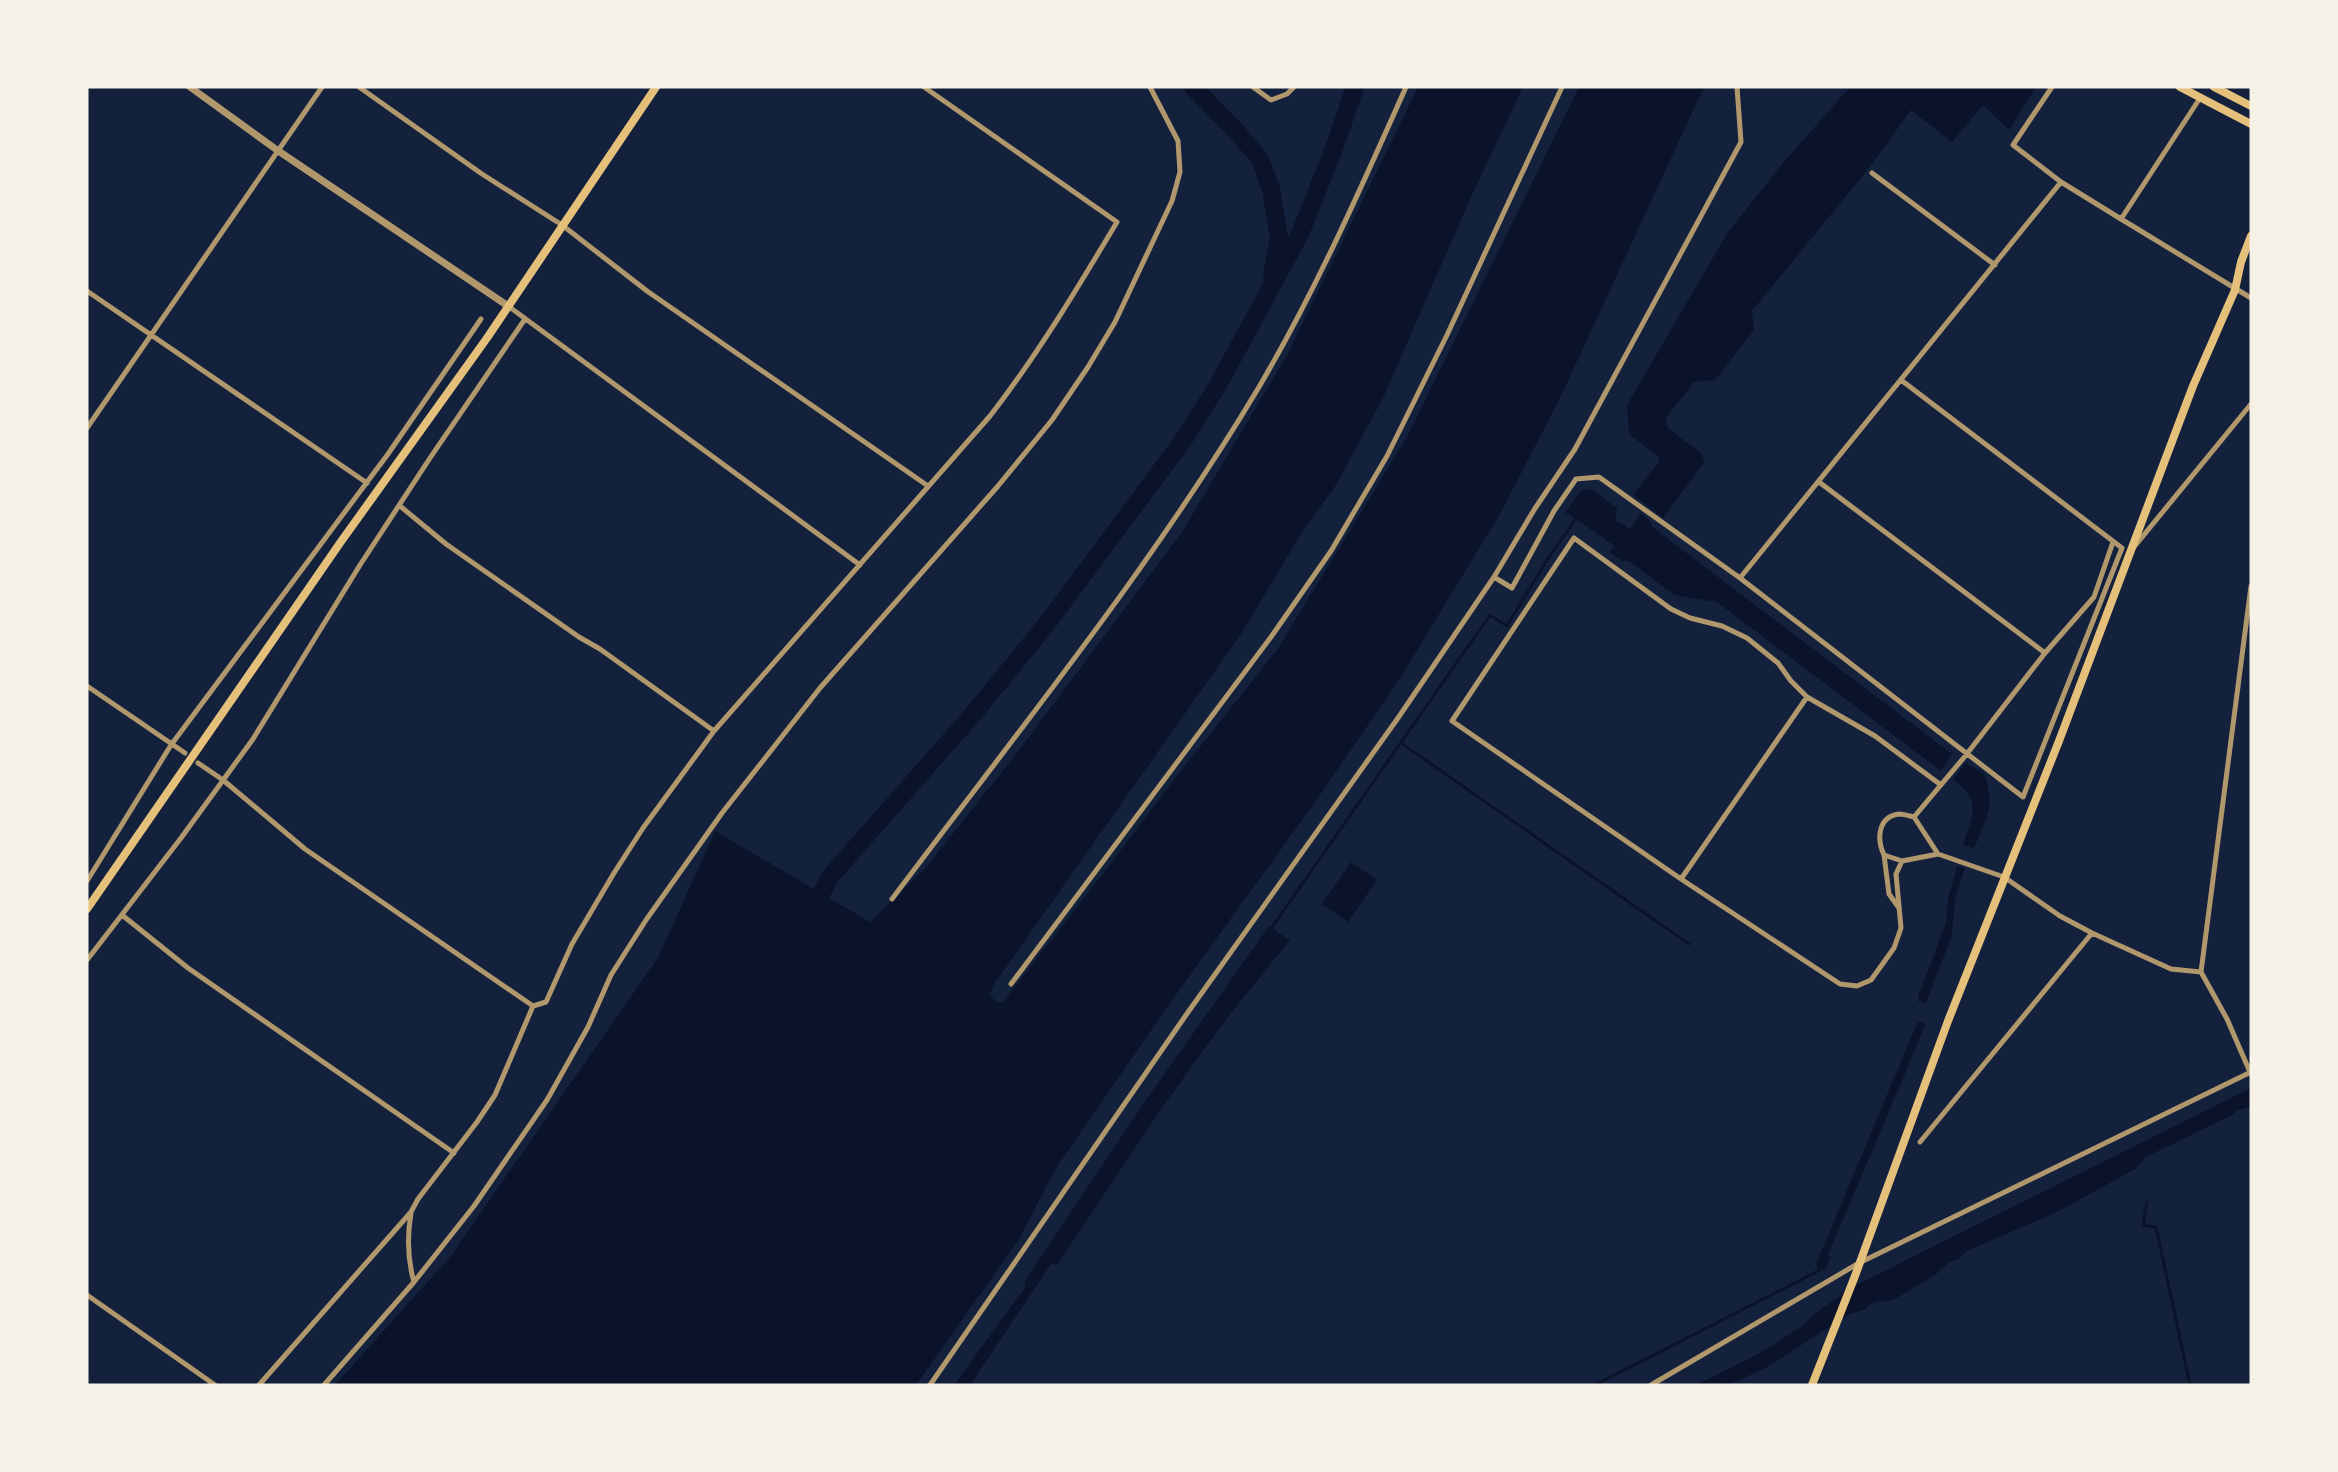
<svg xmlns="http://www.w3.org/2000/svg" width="2338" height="1472" viewBox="0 0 2338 1472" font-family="Overpass,sans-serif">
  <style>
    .water { fill: #0b132b }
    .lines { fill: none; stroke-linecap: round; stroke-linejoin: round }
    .stream { stroke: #0b132b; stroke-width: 3 }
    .river { stroke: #0b132b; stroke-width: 18 }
    .minor { stroke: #b1986c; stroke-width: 5 }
    .tertiary { stroke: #b1986c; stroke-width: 7 }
    .primary { stroke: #e5c07b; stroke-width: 8 }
    .trunk { stroke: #e5c07b; stroke-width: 8 }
  </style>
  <rect width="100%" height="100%" fill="#14213d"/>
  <!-- water -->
  <path class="water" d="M 1418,87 L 1523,87 L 1471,197 L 1383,398 L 1336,485 L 1302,532 L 1241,634 L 992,987 L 990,996 L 997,1002 L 1003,1002 L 1105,871 L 1172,782 L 1277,650 L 1407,437 L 1579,87 L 1704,87 L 1560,398 L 1500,514 L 1399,680 L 1315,802 L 1170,1003 L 1056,1168 L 1018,1241 L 916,1385 L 335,1385 L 450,1257 L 659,956 L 715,831 L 870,922 L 927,866 L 1017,753 L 1182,532 L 1287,355 Z
    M 1850,87 L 2036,87 L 2009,130 L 1983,105 L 1952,142 L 1911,110 L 1869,168 L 1752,311 L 1754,330 L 1715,380 L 1694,382 L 1666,418 L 1668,428 L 1702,454 L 1704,463 L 1663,518 L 1633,495 L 1659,461 L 1658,456 L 1629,434 L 1627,405 L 1728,232 L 1783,163 Z
    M 1582,490 L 1593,490 L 1617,508 L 1615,520 L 1630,529 L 1641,513 L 1651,522 L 1651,526 L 1952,754 L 1941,771 L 1717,602 L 1674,595 L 1629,561 L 1622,561 L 1609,552 L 1615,546 L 1565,512 Z
    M 1966,763 L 1984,774 C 1996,807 1986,817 1974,849 L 1963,844 C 1974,814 1981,800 1953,779 Z
    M 1351,862 L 1377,880 L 1348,922 L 1322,904 Z
    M 1957,866 L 1965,868 L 1955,898 L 1952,935 L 1926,1003 L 1918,1001 L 1919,994 L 1946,923 L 1948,899 Z
    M 1269,926 L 1290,940 L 1224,1022 L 1161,1109 L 1057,1265 L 1051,1264 L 970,1385 L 954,1385 L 1026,1286 L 1024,1282 L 1146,1100 Z
    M 1918,1021 L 1926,1024 L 1828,1255 L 1831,1257 L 1825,1271 L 1818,1271 L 1816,1264 Z
    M 2251,1088 L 2251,1107 L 2237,1110 L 2232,1115 L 2146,1157 L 2135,1169 L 2057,1212 L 1965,1252 L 1959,1259 L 1950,1262 L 1935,1275 L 1893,1300 L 1874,1302 L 1864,1310 L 1849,1314 L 1766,1368 L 1728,1385 L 1696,1385 L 1762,1352 L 1803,1325 L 1819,1310 L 1838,1298 L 1863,1288 L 1885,1286 L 1894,1279 L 1904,1261 Z"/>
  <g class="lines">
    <!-- stream -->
    <path class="stream" d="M 1401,743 L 1689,944
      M 1270,930 L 1490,615 L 1507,626 L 1547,560 L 1577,517
      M 2147,1202 L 2143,1225 L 2156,1227 L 2190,1385
      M 1595,1385 L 1818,1271"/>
    <!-- river -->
    <path class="river" d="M 1193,87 L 1237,132 L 1260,159 L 1271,189 L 1279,238 L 1272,274
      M 811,915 L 829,878 L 974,713 L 1049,621 L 1184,439 L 1218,385 L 1300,234 L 1336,143 L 1355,87
      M 1850,1298 L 1917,1265"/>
    <!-- minor -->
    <path class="minor" d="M 359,87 L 482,174 L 562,225 L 647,291 L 928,486
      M 1253,87 L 1271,100 L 1287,94 L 1294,87
      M 2052,87 L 2013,145 L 2061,182 L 2121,219
      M 2200,98 L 2121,219 L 2251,298
      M 1872,173 L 1995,265
      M 87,291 L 367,483
      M 508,306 L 860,565
      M 1901,380 L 2122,548 L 2023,797 L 1740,578 L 2061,182
      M 87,428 L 322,87
      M 1819,482 L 2045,653
      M 400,506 L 446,544 L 579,637 L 600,649 L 714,731
      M 2113,542 L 2094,597 L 2045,653 L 1966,755 L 1914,817 C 1910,816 1903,814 1899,814 C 1877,817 1877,840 1884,855 L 1902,861 L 1938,854 L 2004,877 L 2060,916 L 2092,933 L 2171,969 L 2201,972
      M 2134,547 L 2251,404
      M 1494,577 L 1512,588 L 1554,511 L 1576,479 L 1599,477 L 1740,578
      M 87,686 L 185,753
      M 1807,697 L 1791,681 L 1778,663 L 1747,638 L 1722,626 L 1690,618 L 1671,609 L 1574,538 L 1452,721 L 1681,879 L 1840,984 L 1857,986 L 1871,980 L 1894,948 L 1901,928 L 1896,874 L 1902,861
      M 198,763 L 223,780 L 305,849 L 533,1006
      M 1914,817 L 1938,854
      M 1884,855 L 1889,894 L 1899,908
      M 1681,879 L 1807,697 L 1875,736 L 1941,785
      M 87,881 L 171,745 L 388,454 L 481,319
      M 892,899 C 1018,731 1151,568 1259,387 C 1315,292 1361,188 1406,87
      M 122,915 L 188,968 L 454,1153
      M 87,960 L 181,838 L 253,739 L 360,565 L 430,458 L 525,319
      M 1011,984 L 1271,637 L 1331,551 L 1387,456 L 1447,335 L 1562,87
      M 533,1006 L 546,1002 L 572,944 L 614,873 L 643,828 L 714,731 L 990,416 C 1038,354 1077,289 1117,222 L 924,87
      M 2250,1072 L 2227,1019 L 2201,972 L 2251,586
      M 1920,1142 L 2092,933
      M 411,1213 C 407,1237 407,1258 414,1282
      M 87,1295 L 215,1385
      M 259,1385 L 411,1212 L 418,1199 L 477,1122 L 495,1095 L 533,1006
      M 324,1385 L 414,1282 L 474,1206 L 547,1100 L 588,1027 L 611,975 L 646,920 L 722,813 L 820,688 L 998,486 L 1052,420 L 1088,367 L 1115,322 L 1172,201 L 1180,172 L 1178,141 L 1150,87
      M 930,1385 L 1186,1015 L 1398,718 L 1494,577 L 1534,510 L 1575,449 L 1741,142 L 1737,87
      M 1651,1385 L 1859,1263 L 2251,1072"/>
    <!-- tertiary -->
    <path class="tertiary" d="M 190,87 L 277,150 L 508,306"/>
    <!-- primary -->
    <path class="primary" d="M 2180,87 L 2251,124
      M 2214,87 L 2251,106
      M 1812,1385 L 1855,1276 L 1948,1021 L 2059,741 L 2193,386 L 2235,290 L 2241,262 L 2251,236"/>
    <!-- trunk -->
    <path class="trunk" d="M 87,909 L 340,543 L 487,338 L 656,87"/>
  </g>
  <!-- border -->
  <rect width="2338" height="1472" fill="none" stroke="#f6f1e7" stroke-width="177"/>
</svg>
